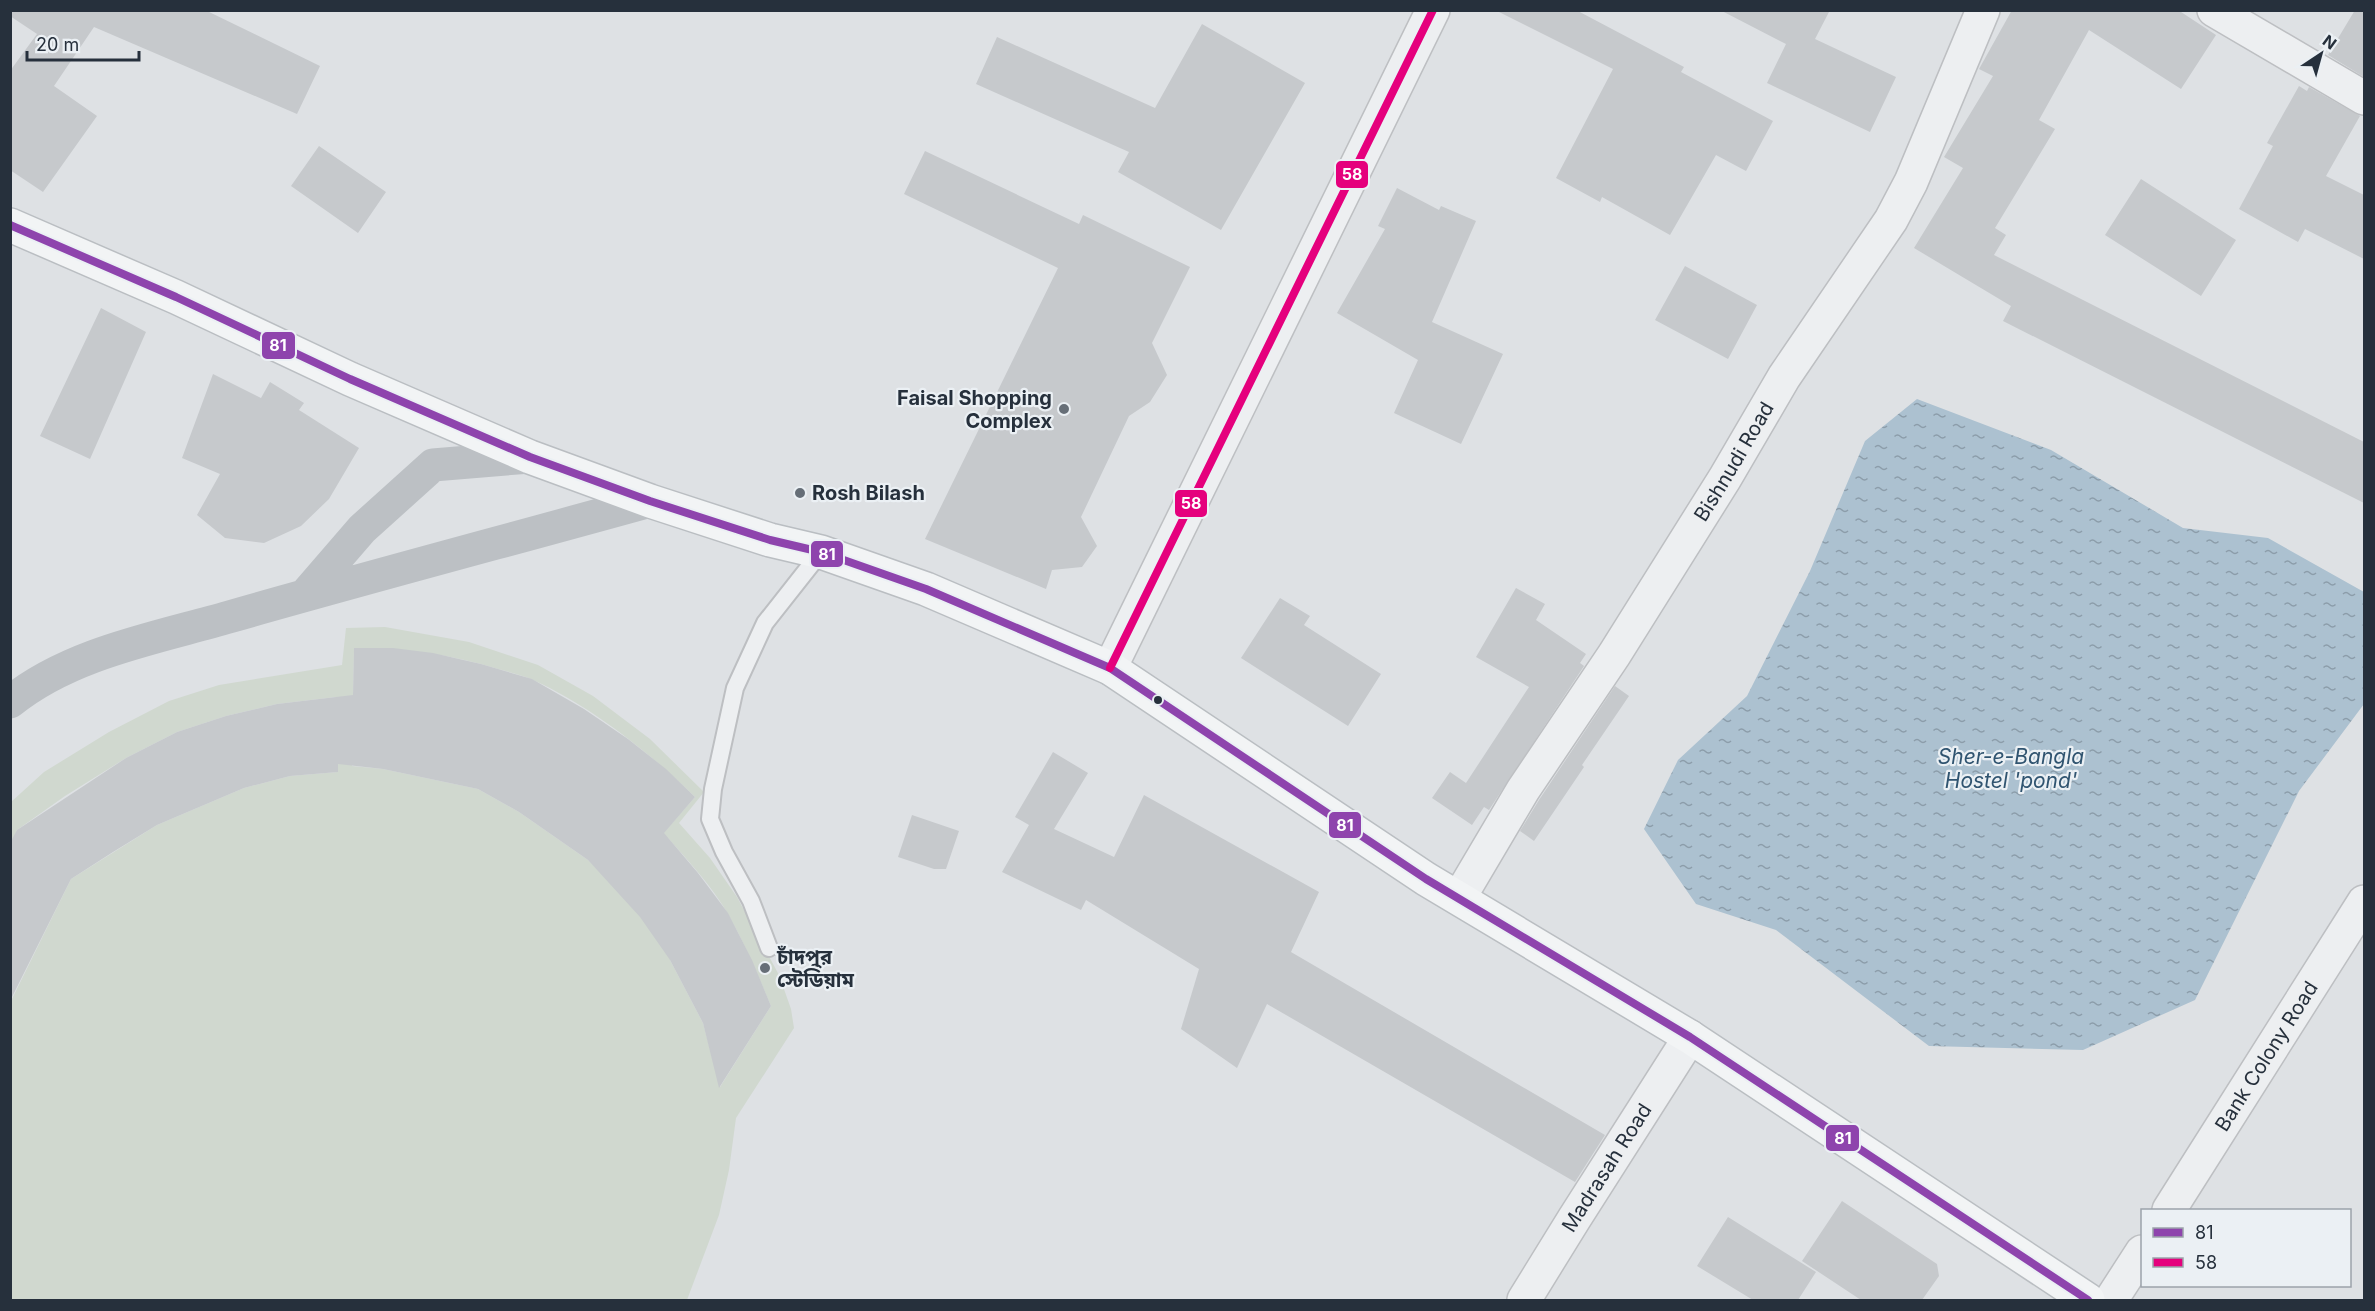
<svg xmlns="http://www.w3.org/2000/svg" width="2375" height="1311" viewBox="0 0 2375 1311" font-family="Inter,'Noto Sans Bengali',sans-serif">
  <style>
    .green { fill: #d0d8cf; fill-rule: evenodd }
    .water { fill: url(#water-ripples) }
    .building { fill: #c6c9cc }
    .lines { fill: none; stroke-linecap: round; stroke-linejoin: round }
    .lane-casing { stroke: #bdbfc2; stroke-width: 20 }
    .street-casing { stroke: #bdbfc2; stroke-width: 36 }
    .primary-casing { stroke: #babec2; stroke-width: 36 }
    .lane { stroke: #edeff1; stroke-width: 16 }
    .street { stroke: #edeff1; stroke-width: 33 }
    .secondary { stroke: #bcc0c4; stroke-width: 33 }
    .primary { stroke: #f2f4f5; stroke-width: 33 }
    .bus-1-casing { stroke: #ebf0f4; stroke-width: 12 }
    .bus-2-casing { stroke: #ebf0f4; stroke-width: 12 }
    .bus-1 { stroke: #8e44ad; stroke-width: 8 }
    .bus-2 { stroke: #e5007d; stroke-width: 8 }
    .poi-dot { fill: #666e77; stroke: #ebf0f4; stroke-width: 2 }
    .bus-dot { fill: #26303c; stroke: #ebf0f4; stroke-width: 2 }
    .labels { text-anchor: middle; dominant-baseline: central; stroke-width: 4.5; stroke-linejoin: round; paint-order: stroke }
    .poi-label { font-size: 20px; font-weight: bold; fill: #26303c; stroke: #ebf0f4; text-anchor: start }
    .street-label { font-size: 20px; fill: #26303c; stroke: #ebf0f4 }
    .water-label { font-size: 21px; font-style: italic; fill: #305470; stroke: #ebf0f4 }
    .line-badge { stroke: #ebf0f4; stroke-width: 2 }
    .badge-label { font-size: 16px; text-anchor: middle; font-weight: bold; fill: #fff }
  </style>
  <defs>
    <pattern id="water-ripples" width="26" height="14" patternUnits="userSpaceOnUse" patternTransform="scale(1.5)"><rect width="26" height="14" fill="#acc1d0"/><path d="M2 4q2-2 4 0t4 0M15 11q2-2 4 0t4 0" fill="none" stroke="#8c9daa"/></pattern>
  </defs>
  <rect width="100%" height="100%" fill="#dee1e4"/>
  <!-- green -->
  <path class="green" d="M 385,627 L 469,642 L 538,665 L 593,696 L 650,739 L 704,792 L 679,823 L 710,858 L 737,897 L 779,975 L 791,1009 L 794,1028 L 736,1118 L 729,1170 L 719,1215 L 687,1300 L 11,1300 L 11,1001 L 71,879 L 157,825 L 244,788 L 290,776 L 338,772 L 336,697 L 277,704 L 226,716 L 177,732 L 126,758 L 65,796 L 17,830 L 11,843 L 11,802 L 44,772 L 109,732 L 169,701 L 219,685 L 342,665 L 346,628 ZM 354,648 C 404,648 450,654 498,669 C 509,672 522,675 533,680 C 591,706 650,753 695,797 L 616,887 L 588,860 L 519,812 L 478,789 L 383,769 L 352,766 ZM 668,838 C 689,862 712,886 728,914 C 745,944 758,975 771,1006 L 720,1087 L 703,1023 L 670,960 Z"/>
  <!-- water -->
  <path class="water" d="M 1917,399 L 2051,450 L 2183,528 L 2268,538 L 2364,592 L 2364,704 L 2299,791 L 2195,1000 L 2083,1050 L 1929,1046 L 1776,930 L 1696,904 L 1644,829 L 1678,760 L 1747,696 L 1810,571 L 1865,441 Z"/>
  <!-- building -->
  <path class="building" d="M 10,10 L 205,10 L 320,66 L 297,114 L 94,27 L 54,86 L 97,116 L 43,192 L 10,170 L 10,71 L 37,34 L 10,16 Z
    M 1495,10 L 1576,10 L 1684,67 L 1681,72 L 1773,121 L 1746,171 L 1716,155 L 1670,235 L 1602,197 L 1600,202 L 1556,178 L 1613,69 Z
    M 1720,10 L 1830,10 L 1815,39 L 1896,77 L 1870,132 L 1767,83 L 1786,44 Z
    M 2012,10 L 2178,10 L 2216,35 L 2181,89 L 2089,30 L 2039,120 L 2055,129 L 1995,228 L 2006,235 L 1994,255 L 2364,442 L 2364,503 L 2003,321 L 2011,306 L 1914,248 L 1963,168 L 1944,157 L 1993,76 L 1979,69 Z
    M 2355,10 L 2364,10 L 2364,77 L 2328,55 Z
    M 1202,24 L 1305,83 L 1221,230 L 1118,172 L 1129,152 L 976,84 L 997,37 L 1155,108 Z
    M 2299,86 L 2307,91 L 2309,87 L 2360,116 L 2326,176 L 2364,195 L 2364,259 L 2305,229 L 2298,242 L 2239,209 L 2273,146 L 2267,143 Z
    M 319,146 L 386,192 L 358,233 L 291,186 Z
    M 925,151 L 1079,224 L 1083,215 L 1190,267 L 1152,343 L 1167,375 L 1150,402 L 1129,416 L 1081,517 L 1097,546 L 1082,567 L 1052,570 L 1046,589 L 925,539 L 1058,268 L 904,194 Z
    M 2141,179 L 2236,240 L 2201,296 L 2105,235 Z
    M 1397,188 L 1439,210 L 1441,206 L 1476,221 L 1432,322 L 1503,354 L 1461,444 L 1394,413 L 1418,360 L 1337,313 L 1385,229 L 1378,226 Z
    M 1685,266 L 1757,305 L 1728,359 L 1655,320 Z
    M 101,308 L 146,332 L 90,459 L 40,436 Z
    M 213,374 L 261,398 L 270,382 L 304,403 L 299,410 L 359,448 L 329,499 L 301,526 L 264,543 L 225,538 L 197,515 L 220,474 L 182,458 Z
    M 1516,588 L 1545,604 L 1536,620 L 1586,654 L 1580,663 L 1584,666 L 1489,810 L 1484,807 L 1472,825 L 1432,798 L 1450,772 L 1466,783 L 1529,687 L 1476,657 Z
    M 1280,598 L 1310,616 L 1304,625 L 1381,674 L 1348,726 L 1241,658 Z
    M 354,648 L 393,648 L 433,653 L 481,664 L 532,679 L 584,709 L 628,739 L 666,769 L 695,797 L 664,833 L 698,873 L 728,913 L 752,960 L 771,1006 L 719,1088 L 703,1023 L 670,960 L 640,917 L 588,860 L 519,812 L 478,789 L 383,769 L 338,764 L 338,772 L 290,776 L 244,788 L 157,825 L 113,852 L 71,879 L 10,1001 L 10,843 L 17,830 L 126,758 L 177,732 L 226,716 L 277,704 L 353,695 Z
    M 1615,686 L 1629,696 L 1582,765 L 1584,767 L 1534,841 L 1520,831 L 1539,800 Z
    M 1053,752 L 1088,773 L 1054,829 L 1114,857 L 1144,795 L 1319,892 L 1291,952 L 1605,1135 L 1575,1182 L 1267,1004 L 1237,1068 L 1181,1029 L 1199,969 L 1086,900 L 1081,910 L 1002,872 L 1029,825 L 1015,817 Z
    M 912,815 L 959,831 L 946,869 L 934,869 L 898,857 Z
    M 1842,1201 L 1937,1264 L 1939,1276 L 1922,1300 L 1861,1300 L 1802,1261 Z
    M 1728,1217 L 1816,1272 L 1798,1300 L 1753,1300 L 1697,1266 Z"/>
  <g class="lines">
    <defs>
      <path id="lane" d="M 769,948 L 751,901 L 724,852 L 710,819 L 713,789 L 735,688 L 765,623 L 821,552"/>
      <g id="street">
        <path d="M 2214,10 L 2364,98"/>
        <path d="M 1110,668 L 1433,10"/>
        <path id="s1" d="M 1459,898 L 1523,790 L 1614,655 L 1725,478 L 1784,377 L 1891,220 L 1911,182 L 1983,10"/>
        <path id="s2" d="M 2169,1210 L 2364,902"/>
        <path id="s3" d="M 1524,1300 L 1574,1219 L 1690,1037"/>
        <path d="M 2111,1300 L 2142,1252"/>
      </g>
      <path id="primary" d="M 10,225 L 176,297 L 350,379 L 530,457 L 650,501 L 770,540 L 821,552 L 926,589 L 1110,668 L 1426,879 L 1690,1037 L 2088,1300"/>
    </defs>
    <!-- lane casing -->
    <use href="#lane" class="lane-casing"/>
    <!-- street casing -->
    <use href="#street" class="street-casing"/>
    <!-- primary casing -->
    <use href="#primary" class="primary-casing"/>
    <!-- lane -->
    <use href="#lane" class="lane"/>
    <!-- street -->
    <use href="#street" class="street"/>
    <!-- secondary -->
    <path class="secondary" d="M 305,595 L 362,529 L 433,465 L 530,457
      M 10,702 C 70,653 156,638 229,617 C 369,577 509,540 650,501"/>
    <!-- primary -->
    <use href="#primary" class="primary"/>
    <defs>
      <path id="bus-1" d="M 10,225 L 176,297 L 350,379 L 530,457 L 650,501 L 770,540 L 821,552 L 926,589 L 1110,668 L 1426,879 L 1690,1037 L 2088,1300"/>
      <path id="bus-2" d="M 1110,668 L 1433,10"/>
    </defs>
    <!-- bus-1 casing -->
    <use href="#bus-1" class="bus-1-casing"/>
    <!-- bus-2 casing -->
    <use href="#bus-2" class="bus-2-casing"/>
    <!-- bus-1 -->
    <use href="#bus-1" class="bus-1"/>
    <!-- bus-2 -->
    <use href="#bus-2" class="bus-2"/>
  </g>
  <!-- markers -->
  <g class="poi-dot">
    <circle cx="1064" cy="409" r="6"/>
    <circle cx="800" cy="493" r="6"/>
    <circle cx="765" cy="968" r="6"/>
  </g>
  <circle class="bus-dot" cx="1158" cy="700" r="5"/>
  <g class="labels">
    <!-- poi labels -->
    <g class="poi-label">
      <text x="1052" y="398" text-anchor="end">Faisal Shopping<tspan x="1052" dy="23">Complex</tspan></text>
      <text x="812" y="493">Rosh Bilash</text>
      <text x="777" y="957">চাঁদপুর<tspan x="777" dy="23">স্টেডিয়াম</tspan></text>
    </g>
    <!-- street labels -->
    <g class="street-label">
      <text stroke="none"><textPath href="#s1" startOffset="516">Bishnudi Road</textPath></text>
      <text stroke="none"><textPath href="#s2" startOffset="182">Bank Colony Road</textPath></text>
      <text stroke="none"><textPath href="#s3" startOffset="156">Madrasah Road</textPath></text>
    </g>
    <!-- water labels -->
    <g class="water-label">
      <text x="2011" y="756">Sher-e-Bangla<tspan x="2011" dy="24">Hostel 'pond'</tspan></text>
    </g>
  </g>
  <g class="line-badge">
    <rect x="1335" y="160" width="34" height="29" rx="6" fill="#e5007d"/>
    <rect x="261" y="331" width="35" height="29" rx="6" fill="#8e44ad"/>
    <rect x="1174" y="489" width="34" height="29" rx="6" fill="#e5007d"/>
    <rect x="810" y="540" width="34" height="28" rx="6" fill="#8e44ad"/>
    <rect x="1328" y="811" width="34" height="28" rx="6" fill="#8e44ad"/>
    <rect x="1825" y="1124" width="35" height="28" rx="6" fill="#8e44ad"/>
  </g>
  <g class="badge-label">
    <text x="1352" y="180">58</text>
    <text x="278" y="351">81</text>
    <text x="1191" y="509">58</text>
    <text x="827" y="560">81</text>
    <text x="1345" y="831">81</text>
    <text x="1843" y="1144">81</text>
  </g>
  <!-- border -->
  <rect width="2375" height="1311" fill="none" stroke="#26303c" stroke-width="24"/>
  <!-- legend -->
  <rect x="2141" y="1209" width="210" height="78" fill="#ebf0f4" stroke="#9ca3aa" stroke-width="1.5"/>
  <rect x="2153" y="1228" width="30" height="9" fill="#8e44ad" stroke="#9ca3aa" stroke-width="1.5"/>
  <text x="2195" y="1239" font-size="18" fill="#26303c">81</text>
  <rect x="2153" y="1258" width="30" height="9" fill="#e5007d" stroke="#9ca3aa" stroke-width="1.5"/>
  <text x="2195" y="1269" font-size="18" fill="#26303c">58</text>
  <!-- north arrow -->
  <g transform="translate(2321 54) rotate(36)" stroke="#ebf0f4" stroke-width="4.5" paint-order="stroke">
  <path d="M0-4.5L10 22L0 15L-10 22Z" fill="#26303c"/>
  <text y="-9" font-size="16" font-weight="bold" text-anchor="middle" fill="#26303c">N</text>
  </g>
  <!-- scale -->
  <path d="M27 51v9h112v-9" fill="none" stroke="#26303c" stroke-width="3"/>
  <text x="36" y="51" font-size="18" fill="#26303c" stroke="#ebf0f4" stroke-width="4.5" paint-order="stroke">20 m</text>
</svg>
